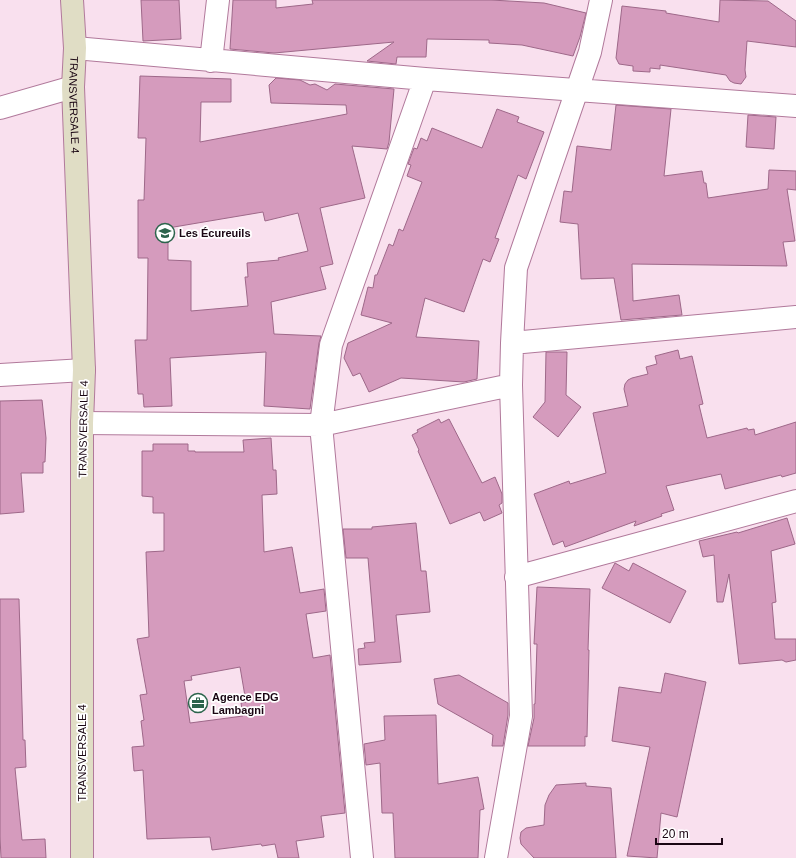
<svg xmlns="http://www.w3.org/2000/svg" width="796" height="858" viewBox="0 0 796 858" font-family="Helvetica,sans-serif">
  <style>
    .building { fill: #d59bbd; stroke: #9e6889; fill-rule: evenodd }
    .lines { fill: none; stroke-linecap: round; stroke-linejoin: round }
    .street-casing { stroke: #b1799b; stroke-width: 24 }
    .secondary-casing { stroke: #b1799b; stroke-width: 24 }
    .street { stroke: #fff; stroke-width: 22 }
    .secondary { stroke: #e0ddc5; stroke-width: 22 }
    .labels { text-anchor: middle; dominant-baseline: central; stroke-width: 3.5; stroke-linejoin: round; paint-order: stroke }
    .street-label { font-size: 11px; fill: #1a0613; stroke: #fff }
    .poi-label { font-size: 11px; font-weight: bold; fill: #1a0613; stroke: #fff; text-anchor: start }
  </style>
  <rect width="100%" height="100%" fill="#f9e0ee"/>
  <!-- building -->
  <path class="building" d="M 141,0 L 179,0 L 181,39 L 143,41 Z
    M 233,0 L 276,0 L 276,8 L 313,4 L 312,0 L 491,0 L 544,3 L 586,13 L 580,37 L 573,56 L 522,45 L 489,43 L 489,40 L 427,39 L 426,57 L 397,57 L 396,64 L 367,61 L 394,42 L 274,53 L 230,49 Z
    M 720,0 L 768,1 L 796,21 L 796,47 L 747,41 L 745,70 L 746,77 L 741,84 L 734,83 L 730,81 L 726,75 L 660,65 L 660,69 L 650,68 L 650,72 L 633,71 L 633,66 L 619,64 L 616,58 L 622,6 L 666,11 L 666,13 L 719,22 Z
    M 140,76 L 231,79 L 231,102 L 201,102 L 200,142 L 347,114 L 346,105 L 271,103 L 269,85 L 276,78 L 300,80 L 310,85 L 315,84 L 327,90 L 335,84 L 394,89 L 389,142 L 387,149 L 352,146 L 365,198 L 320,208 L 333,264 L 320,267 L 326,289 L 271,302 L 274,334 L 321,336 L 319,343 L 310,409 L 264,406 L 266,352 L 170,358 L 172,406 L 144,407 L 143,394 L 138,394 L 135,340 L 147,340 L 148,258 L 138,258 L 138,200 L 144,200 L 146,138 L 138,138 ZM 263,212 L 265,221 L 298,213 L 308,251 L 278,258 L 279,260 L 247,263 L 248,277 L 245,277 L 248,306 L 191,311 L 191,261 L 168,260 L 168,228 Z
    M 616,105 L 671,109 L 664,176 L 702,171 L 704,183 L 706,183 L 708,198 L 768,189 L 769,170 L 796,171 L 796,190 L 787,189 L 795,241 L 783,242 L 787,266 L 632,264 L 633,301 L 679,295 L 682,315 L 621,320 L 614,278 L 581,279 L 578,224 L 560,222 L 564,191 L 572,192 L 577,146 L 611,150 Z
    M 497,109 L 519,117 L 517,122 L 544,132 L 526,179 L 518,175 L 495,238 L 499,239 L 490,262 L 483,259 L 464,312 L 425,298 L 416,337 L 479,341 L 477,379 L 464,382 L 401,378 L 369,392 L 360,373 L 353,376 L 344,358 L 348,343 L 392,323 L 361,315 L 368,287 L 373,288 L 375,275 L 377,275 L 389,244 L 393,246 L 399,229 L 403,231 L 422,182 L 407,176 L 411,165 L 408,164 L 414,148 L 417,149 L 421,138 L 427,141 L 432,128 L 482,148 Z
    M 748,115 L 776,117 L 774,149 L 746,147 Z
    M 678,350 L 680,359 L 692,356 L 703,404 L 699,405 L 707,438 L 747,428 L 748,430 L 754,429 L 755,435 L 796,422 L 796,473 L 782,477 L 781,475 L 725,489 L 721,474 L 666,486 L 674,510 L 661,514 L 662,516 L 634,526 L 636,521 L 565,547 L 563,541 L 553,545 L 534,494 L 569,481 L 570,484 L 606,473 L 593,413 L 628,406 L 624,389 L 625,384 L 628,380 L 632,378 L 648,374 L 646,367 L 657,364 L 655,356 Z
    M 546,352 L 567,352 L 566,395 L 581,407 L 558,437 L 533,417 L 545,402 Z
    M 42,400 L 46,438 L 45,462 L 43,462 L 43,473 L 21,473 L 24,512 L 0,514 L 0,401 Z
    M 439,419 L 441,423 L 449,419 L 482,483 L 495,477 L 502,494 L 502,503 L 499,505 L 502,513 L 484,521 L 480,512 L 450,524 L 418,451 L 419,450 L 412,435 L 418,432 L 417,430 Z
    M 271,438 L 273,470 L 276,470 L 277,494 L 262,495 L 264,552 L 292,547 L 300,593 L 324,589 L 326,611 L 306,614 L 313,658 L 330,655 L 345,813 L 321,816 L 324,837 L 296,841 L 299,858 L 278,858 L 275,844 L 262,846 L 261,844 L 212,850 L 210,837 L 147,839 L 143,770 L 134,771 L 132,747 L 144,746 L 141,721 L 144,720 L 140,695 L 147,694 L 137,639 L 149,637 L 146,552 L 164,551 L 164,513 L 153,513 L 153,497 L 142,496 L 142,451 L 153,451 L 153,444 L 188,444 L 188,451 L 195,451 L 195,452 L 244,452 L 243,440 ZM 240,667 L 246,702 L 241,703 L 243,716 L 190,723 L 184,681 L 192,680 L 191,676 Z
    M 787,518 L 795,544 L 771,551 L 776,602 L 772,603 L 775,639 L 796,639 L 796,660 L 786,662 L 782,660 L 739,664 L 729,574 L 723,602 L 717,602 L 714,555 L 703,557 L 699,541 L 737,532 L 738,533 Z
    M 416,523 L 421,571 L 426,571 L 430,612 L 396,615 L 401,662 L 359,665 L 358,649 L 365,648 L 364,643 L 375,642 L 368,558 L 346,558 L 343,529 L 372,529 L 372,527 Z
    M 615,563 L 629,571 L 633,563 L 686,591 L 670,623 L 602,588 Z
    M 537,587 L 590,589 L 588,650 L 589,650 L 587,737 L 585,736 L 585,746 L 528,746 L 534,718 L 534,704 L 535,704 L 537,644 L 534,644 Z
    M 0,599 L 19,599 L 23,740 L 25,740 L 26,767 L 15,768 L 22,840 L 45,839 L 46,858 L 1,858 L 0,837 Z
    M 665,673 L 706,682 L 677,817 L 661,813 L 657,858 L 627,856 L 650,747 L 612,741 L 619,687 L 661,693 Z
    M 459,675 L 508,703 L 508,715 L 503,746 L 492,746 L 493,735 L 438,704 L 434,679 Z
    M 436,715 L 438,784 L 478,777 L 484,809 L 480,810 L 478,858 L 395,858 L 393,813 L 382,813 L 380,763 L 366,765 L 364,744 L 385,740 L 384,716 Z
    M 586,783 L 586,786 L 611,788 L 616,858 L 534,858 L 521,844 L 520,838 L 521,832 L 526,828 L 544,825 L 545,805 L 549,795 L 556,785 Z"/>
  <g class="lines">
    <defs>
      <path id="street" d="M 75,48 L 425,79 L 796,106
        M 211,61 L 218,0
        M 0,108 L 73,87
        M 512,343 L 796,317
        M 0,375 L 84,370
        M 82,423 L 321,425 L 511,385
        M 516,577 L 796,501
        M 362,858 L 321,425 L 331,345 L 425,79
        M 496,858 L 521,716 L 511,385 L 512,343 L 516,268 L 590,52 L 601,0"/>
      <g id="secondary">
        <path id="s1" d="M 72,0 L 75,48 L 73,87 L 84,370 L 82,423 L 82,858"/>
      </g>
    </defs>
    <!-- street casing -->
    <use href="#street" class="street-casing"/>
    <!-- secondary casing -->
    <use href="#secondary" class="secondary-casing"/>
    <!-- street -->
    <use href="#street" class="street"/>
    <!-- secondary -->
    <use href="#secondary" class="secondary"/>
  </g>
  <!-- icons -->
  <defs>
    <symbol id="school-ring" viewBox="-11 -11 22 22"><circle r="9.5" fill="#fff" stroke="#2c644c" stroke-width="1.5"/><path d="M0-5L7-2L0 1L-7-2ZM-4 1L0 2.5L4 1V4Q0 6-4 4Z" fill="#2c644c"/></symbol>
    <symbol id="office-ring" viewBox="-11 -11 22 22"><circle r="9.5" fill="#fff" stroke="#2c644c" stroke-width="1.5"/><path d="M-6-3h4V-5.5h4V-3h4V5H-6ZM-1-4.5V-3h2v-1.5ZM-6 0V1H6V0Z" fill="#2c644c"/></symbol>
  </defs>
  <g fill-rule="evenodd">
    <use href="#school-ring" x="154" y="222" width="22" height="22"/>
    <use href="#office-ring" x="187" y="692" width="22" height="22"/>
  </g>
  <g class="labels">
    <!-- street labels -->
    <g class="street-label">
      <text stroke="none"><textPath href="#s1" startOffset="105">TRANSVERSALE 4</textPath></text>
      <text transform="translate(83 429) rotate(-89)">TRANSVERSALE 4</text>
      <text transform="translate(82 753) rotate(-90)">TRANSVERSALE 4</text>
    </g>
    <!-- poi labels -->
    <g class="poi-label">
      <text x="179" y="233">Les Écureuils</text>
      <text x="212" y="697">Agence EDG<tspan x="212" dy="13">Lambagni</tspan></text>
    </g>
  </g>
  <!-- scale -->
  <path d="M656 838v6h66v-6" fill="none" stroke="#1a0613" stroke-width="2"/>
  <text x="662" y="838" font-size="12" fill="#1a0613" stroke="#ffffff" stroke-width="3" paint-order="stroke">20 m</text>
</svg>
